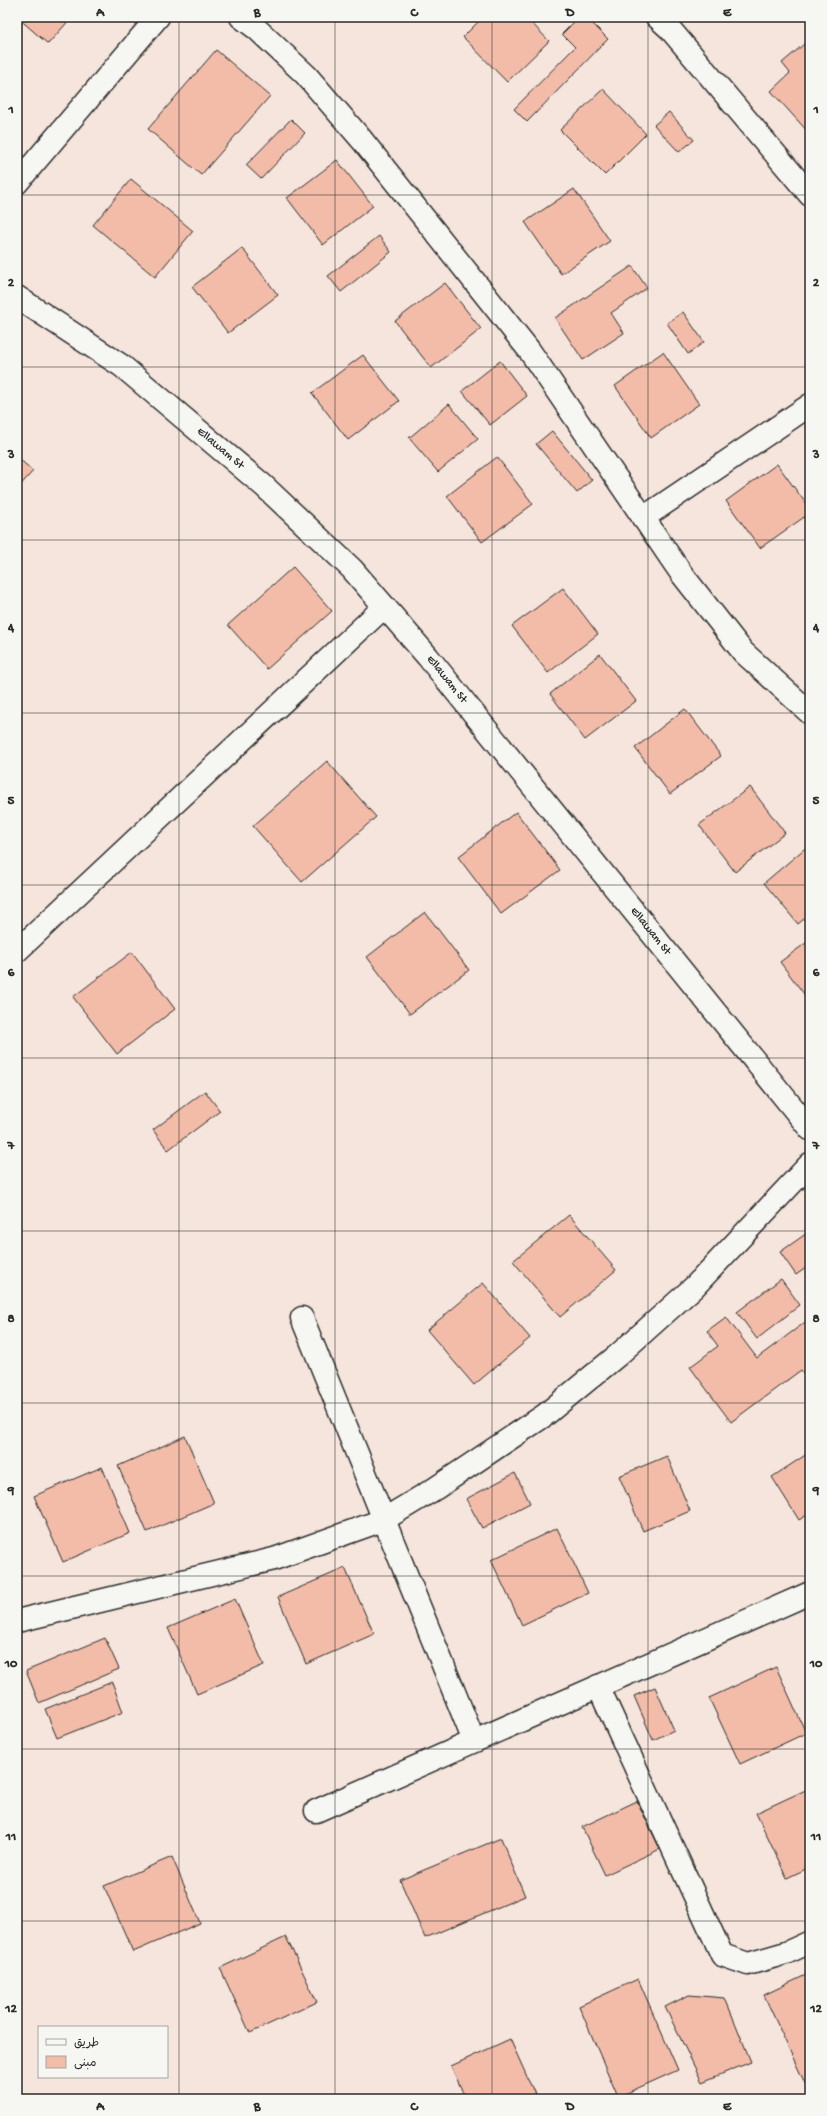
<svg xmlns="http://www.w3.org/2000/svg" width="827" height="2116" viewBox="0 0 827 2116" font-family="'Gochi Hand','Playpen Sans Arabic',sans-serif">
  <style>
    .building { fill: #f3bca9; stroke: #2b2b2b }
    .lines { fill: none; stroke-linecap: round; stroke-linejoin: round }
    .minor-casing { stroke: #2b2b2b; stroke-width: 25 }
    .minor { stroke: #f6f6f2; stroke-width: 22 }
    .grid { fill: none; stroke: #2b2b2b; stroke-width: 1; stroke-opacity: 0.55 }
    .labels { text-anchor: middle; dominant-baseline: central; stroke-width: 4; stroke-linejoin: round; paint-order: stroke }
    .street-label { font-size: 12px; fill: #2b2b2b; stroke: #f6f6f2 }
    .neatline { fill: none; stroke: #2b2b2b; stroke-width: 1.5 }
    .grid-label { font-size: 13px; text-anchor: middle; font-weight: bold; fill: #2b2b2b }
  </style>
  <rect width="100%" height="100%" fill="#f5e5dc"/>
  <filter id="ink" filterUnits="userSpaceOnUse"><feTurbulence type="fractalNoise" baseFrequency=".025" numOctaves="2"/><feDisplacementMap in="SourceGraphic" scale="8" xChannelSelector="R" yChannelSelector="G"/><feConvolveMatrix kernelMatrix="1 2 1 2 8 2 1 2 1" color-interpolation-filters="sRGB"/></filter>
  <g filter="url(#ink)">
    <!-- building -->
    <path class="building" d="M 17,17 L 72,17 L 48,44 Z
      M 483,17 L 526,17 L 549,41 L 507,82 L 463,37 Z
      M 579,17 L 586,17 L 608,39 L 527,122 L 514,109 L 575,47 L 562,34 Z
      M 810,39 L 810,132 L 809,133 L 771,91 L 790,73 L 782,63 Z
      M 216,50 L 270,96 L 201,175 L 148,129 Z
      M 603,89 L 646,134 L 605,175 L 560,130 Z
      M 669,112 L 694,140 L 679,152 L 654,125 Z
      M 291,119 L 305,133 L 261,179 L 246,165 Z
      M 337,160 L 373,206 L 323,245 L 287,198 Z
      M 131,179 L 193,231 L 155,277 L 93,225 Z
      M 574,189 L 610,241 L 561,274 L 525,222 Z
      M 379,236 L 391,252 L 341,292 L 328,276 Z
      M 242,248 L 278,295 L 228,333 L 192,287 Z
      M 632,266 L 647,288 L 611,313 L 624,333 L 583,360 L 555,318 Z
      M 445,283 L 481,329 L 431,368 L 395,321 Z
      M 683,312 L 704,342 L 688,354 L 667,323 Z
      M 663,352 L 699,404 L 651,438 L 615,386 Z
      M 363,355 L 399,401 L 348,440 L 312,393 Z
      M 500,361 L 527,396 L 490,425 L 462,391 Z
      M 449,404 L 478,439 L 438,472 L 409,438 Z
      M 810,424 L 810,433 L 806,427 Z
      M 552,431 L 592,480 L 577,493 L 536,444 Z
      M 17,457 L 33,471 L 17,489 Z
      M 497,457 L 533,504 L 482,542 L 447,496 Z
      M 777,464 L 810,509 L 810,513 L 760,548 L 726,501 Z
      M 293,567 L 332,611 L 267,669 L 228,625 Z
      M 563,588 L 598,634 L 548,673 L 512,626 Z
      M 600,654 L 636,701 L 585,740 L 550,694 Z
      M 685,709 L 721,756 L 670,794 L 635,748 Z
      M 327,761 L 376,817 L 302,882 L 253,826 Z
      M 750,787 L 785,833 L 735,872 L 699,825 Z
      M 516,812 L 560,870 L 501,914 L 458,857 Z
      M 810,844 L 810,914 L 798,924 L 764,883 Z
      M 425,912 L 469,970 L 410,1014 L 367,957 Z
      M 810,940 L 810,989 L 804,994 L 780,962 Z
      M 132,952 L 175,1009 L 117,1054 L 73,997 Z
      M 205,1091 L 220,1111 L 168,1150 L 153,1130 Z
      M 569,1215 L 616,1270 L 560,1317 L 513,1261 Z
      M 810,1231 L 810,1265 L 796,1275 L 780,1252 Z
      M 781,1279 L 800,1305 L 757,1339 L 737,1312 Z
      M 483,1283 L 530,1338 L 474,1385 L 427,1330 Z
      M 726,1317 L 757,1358 L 808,1320 L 810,1323 L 810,1382 L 801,1370 L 731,1422 L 690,1367 L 718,1346 L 707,1331 Z
      M 185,1436 L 214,1503 L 147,1532 L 118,1466 Z
      M 810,1452 L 810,1513 L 799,1520 L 772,1477 Z
      M 667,1456 L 690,1511 L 643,1531 L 619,1476 Z
      M 102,1467 L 130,1533 L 63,1562 L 34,1496 Z
      M 515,1473 L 530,1503 L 482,1528 L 466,1499 Z
      M 557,1528 L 588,1593 L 522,1625 L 491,1560 Z
      M 345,1568 L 374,1634 L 306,1664 L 278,1597 Z
      M 235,1599 L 264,1665 L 197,1694 L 168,1628 Z
      M 105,1638 L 119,1669 L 39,1703 L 26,1671 Z
      M 776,1667 L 806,1733 L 740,1764 L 709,1698 Z
      M 112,1682 L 123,1712 L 57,1738 L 45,1709 Z
      M 655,1687 L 674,1730 L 653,1740 L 634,1696 Z
      M 810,1788 L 810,1867 L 787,1878 L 756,1813 Z
      M 637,1801 L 660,1849 L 605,1875 L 582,1827 Z
      M 501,1838 L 525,1896 L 425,1938 L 400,1880 Z
      M 172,1857 L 200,1923 L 133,1952 L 104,1886 Z
      M 286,1937 L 317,2002 L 250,2033 L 220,1968 Z
      M 810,1973 L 810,2089 L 808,2090 L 764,1995 Z
      M 638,1979 L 678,2070 L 618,2097 L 579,2006 Z
      M 689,1995 L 725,1998 L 751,2062 L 702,2082 L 665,2007 Z
      M 510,2039 L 537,2099 L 466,2099 L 451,2066 Z"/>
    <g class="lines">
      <defs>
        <g id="minor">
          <path d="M 241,17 L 257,29 L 306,75 L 362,140 L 529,350 L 681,573 L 743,652 L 810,713"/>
          <path d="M 657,17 L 670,29 L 810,195"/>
          <path d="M 17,183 L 158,17"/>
          <path id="s1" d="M 17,297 L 122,366 L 264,486 L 352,569 L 428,657 L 810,1129"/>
          <path d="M 643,518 L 810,405"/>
          <path d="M 17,951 L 384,607"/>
          <path d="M 302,1318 L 474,1741"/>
          <path d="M 17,1621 L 274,1559 L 383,1520 L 436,1488 L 545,1415 L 618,1355 L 694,1287 L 810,1164"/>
          <path d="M 598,1686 L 722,1955 L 748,1964 L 786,1953 L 810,1942"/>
          <path d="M 316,1811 L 810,1593"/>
        </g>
      </defs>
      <!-- minor casing -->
      <use href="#minor" class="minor-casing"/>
      <!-- minor -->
      <use href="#minor" class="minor"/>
    </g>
  </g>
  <!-- grid -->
  <path class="grid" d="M 179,17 L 179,2099M 335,17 L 335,2099M 492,17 L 492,2099M 648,17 L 648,2099M 17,195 L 810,195M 17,367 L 810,367M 17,540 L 810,540M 17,713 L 810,713M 17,885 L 810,885M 17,1058 L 810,1058M 17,1231 L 810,1231M 17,1403 L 810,1403M 17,1576 L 810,1576M 17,1749 L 810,1749M 17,1921 L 810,1921"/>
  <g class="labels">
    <!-- street labels -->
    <g class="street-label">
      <text stroke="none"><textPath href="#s1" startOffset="254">Ellawam St</textPath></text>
      <text stroke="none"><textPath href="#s1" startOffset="578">Ellawam St</textPath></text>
      <text stroke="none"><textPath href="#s1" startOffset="902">Ellawam St</textPath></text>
    </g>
  </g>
  <!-- margin -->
  <rect width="827" height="2116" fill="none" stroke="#f6f6f2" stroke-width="44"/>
  <!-- legend -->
  <rect x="38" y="2026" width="130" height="52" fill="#f6f6f2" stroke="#a5a5a2"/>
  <rect x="46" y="2039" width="20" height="6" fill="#f6f6f2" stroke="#a5a5a2"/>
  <text x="74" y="2046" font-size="12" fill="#2b2b2b">طريق</text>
  <rect x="46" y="2056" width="20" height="12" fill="#f3bca9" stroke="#a5a5a2"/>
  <text x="74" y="2066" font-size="12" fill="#2b2b2b">مبنى</text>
  <rect x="22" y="22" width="783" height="2072" class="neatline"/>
  <g class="grid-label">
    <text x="100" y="16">A</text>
    <text x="257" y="16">B</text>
    <text x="414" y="16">C</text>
    <text x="570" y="16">D</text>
    <text x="727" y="16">E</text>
    <text x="11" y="113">1</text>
    <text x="816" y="113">1</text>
    <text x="11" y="286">2</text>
    <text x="816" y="286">2</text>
    <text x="11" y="458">3</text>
    <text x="816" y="458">3</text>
    <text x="11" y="631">4</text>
    <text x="816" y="631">4</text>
    <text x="11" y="804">5</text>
    <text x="816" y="804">5</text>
    <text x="11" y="976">6</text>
    <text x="816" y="976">6</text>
    <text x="11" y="1149">7</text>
    <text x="816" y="1149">7</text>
    <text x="11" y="1322">8</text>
    <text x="816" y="1322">8</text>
    <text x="11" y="1494">9</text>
    <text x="816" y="1494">9</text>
    <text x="11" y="1667">10</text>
    <text x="816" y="1667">10</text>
    <text x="11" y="1840">11</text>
    <text x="816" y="1840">11</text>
    <text x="11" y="2012">12</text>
    <text x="816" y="2012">12</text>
    <text x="100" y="2110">A</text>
    <text x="257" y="2110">B</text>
    <text x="414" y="2110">C</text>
    <text x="570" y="2110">D</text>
    <text x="727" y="2110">E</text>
  </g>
</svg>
